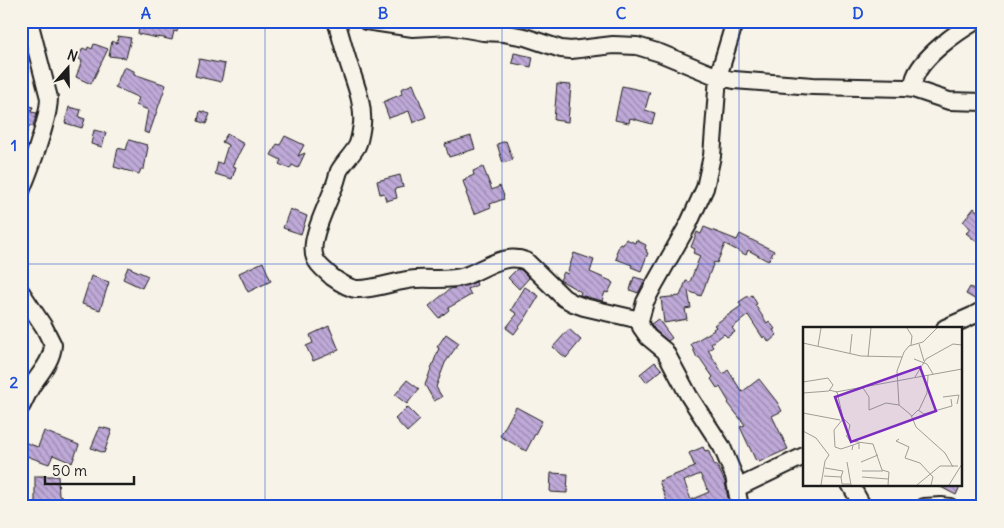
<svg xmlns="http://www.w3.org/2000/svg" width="1004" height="528" viewBox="0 0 1004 528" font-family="Delius,sans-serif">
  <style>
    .building { fill: url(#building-back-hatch); stroke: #1c1c1c; fill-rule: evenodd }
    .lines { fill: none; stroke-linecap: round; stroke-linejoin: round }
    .minor-casing { stroke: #1c1c1c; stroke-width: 20 }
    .minor { stroke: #f7f3e8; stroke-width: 16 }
    .grid { fill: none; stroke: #1d4ed8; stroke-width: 1; stroke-opacity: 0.55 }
    .inset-road { fill: none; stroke: #9f9d96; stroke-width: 1 }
    .view { fill: #7b2cbf; fill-opacity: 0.15; stroke: #7b2cbf; stroke-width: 2.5 }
    .inset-edge { fill: none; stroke: #1c1c1c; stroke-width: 2.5 }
    .neatline { fill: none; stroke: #1d4ed8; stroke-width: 2 }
    .grid-label { font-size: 16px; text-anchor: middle; font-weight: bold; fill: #1d4ed8 }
  </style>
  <defs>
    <pattern id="building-back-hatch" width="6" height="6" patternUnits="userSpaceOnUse" patternTransform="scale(1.25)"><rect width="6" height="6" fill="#bfa9d8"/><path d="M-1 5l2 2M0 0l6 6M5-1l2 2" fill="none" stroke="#9a89ae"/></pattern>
  </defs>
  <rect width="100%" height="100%" fill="#f7f3e8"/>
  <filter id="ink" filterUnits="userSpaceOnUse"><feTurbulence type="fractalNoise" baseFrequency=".02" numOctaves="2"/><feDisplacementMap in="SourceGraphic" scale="10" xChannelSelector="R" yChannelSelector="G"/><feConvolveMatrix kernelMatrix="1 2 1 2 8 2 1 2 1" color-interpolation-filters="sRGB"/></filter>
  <g filter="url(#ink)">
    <!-- building -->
    <path class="building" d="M 140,21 L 179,21 L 177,32 L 174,31 L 172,40 L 159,37 L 158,38 L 138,34 Z
      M 118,36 L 131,38 L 126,58 L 109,56 L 112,41 L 117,43 Z
      M 94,44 L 108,49 L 91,84 L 76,77 L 82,61 L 78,58 L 83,48 L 87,50 L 88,47 L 92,49 Z
      M 514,53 L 533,57 L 531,67 L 512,63 Z
      M 199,59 L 225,64 L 221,82 L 195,76 Z
      M 124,67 L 134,71 L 134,74 L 166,85 L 149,134 L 144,132 L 148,110 L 136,105 L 139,98 L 115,87 Z
      M 413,84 L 426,117 L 413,123 L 409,111 L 389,118 L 383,102 L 402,94 L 401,89 Z
      M 557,84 L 571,85 L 568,122 L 554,120 Z
      M 622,86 L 650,92 L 645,110 L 655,113 L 652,124 L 630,118 L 629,123 L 615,120 Z
      M 21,103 L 33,107 L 31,112 L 37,113 L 33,126 L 29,126 L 23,145 L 21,145 Z
      M 69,107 L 81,110 L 79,117 L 85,119 L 82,128 L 65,123 Z
      M 200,111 L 210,114 L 206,124 L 198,121 Z
      M 94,130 L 106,133 L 102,147 L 91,144 Z
      M 227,134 L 244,144 L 232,166 L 236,167 L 232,179 L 215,174 L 218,162 L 222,164 L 228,145 L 222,142 Z
      M 285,136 L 304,145 L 298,156 L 305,153 L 298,168 L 292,165 L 290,169 L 279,164 L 281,160 L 271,155 L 277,144 L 280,145 Z
      M 471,136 L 475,149 L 449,157 L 445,144 Z
      M 129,140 L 147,145 L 147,146 L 148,147 L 144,169 L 141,169 L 139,174 L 114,167 L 118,148 L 126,150 Z
      M 506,141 L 513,160 L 503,163 L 497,144 Z
      M 483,167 L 492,190 L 500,186 L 504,196 L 503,197 L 504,199 L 490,204 L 491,207 L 474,214 L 466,193 L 467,193 L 463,181 L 466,180 L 465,179 L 474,175 L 473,171 Z
      M 400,175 L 403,187 L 395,189 L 397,198 L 386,201 L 384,193 L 380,194 L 377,181 Z
      M 974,208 L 983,216 L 983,247 L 966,233 L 971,229 L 963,222 Z
      M 290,209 L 307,216 L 301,234 L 283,228 Z
      M 704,227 L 737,240 L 740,234 L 774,251 L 768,261 L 748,250 L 746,255 L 725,244 L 717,263 L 714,262 L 701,296 L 688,291 L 691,308 L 685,309 L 687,319 L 664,323 L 661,298 L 680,296 L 686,281 L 690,282 L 700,256 L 693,253 L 695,249 L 691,247 L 697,232 L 701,234 Z
      M 626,239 L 635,243 L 636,240 L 646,245 L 645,249 L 647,250 L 646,252 L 648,253 L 641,271 L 631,267 L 632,265 L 616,259 L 618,254 L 616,253 L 620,244 L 623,245 Z
      M 574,253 L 594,260 L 590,272 L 611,281 L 611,282 L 613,283 L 608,293 L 605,292 L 602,301 L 580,295 L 581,292 L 560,280 L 564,272 L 567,274 Z
      M 263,262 L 271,281 L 248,292 L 239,273 Z
      M 128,267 L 148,276 L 142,288 L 123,279 Z
      M 517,269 L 521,270 L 529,278 L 519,289 L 508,278 Z
      M 91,276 L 109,282 L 100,310 L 82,304 Z
      M 634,277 L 645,280 L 638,293 L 630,290 Z
      M 476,282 L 477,285 L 468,289 L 471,295 L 448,308 L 449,310 L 439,318 L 429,306 L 450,289 L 461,287 Z
      M 525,287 L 539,296 L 525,319 L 514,334 L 506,328 L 517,314 L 511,310 Z
      M 970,287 L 983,294 L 980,301 L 978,301 L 966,294 Z
      M 752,295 L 757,304 L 755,305 L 767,323 L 769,321 L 775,329 L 773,330 L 777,335 L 769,342 L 765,336 L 763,338 L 748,315 L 732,328 L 735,332 L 727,337 L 724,334 L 711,344 L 713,347 L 708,350 L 723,374 L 728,370 L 742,392 L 759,379 L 777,402 L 782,411 L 772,416 L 788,449 L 759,462 L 758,460 L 756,461 L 740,427 L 745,425 L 728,403 L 729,402 L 720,387 L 717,388 L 711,379 L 713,377 L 699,357 L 697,358 L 691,344 L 714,330 L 713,329 L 716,327 L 714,325 L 741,306 L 739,302 L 748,296 L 749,297 Z
      M 658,319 L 672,338 L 668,341 L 655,330 L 651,324 Z
      M 329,326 L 339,350 L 313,361 L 306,346 L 313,343 L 310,335 Z
      M 569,329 L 581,340 L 566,358 L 553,347 Z
      M 446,334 L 459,343 L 445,363 L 436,387 L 442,397 L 434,401 L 425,385 L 439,348 L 437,347 Z
      M 655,362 L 662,370 L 646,382 L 640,374 Z
      M 407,380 L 419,389 L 407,404 L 395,395 Z
      M 407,407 L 420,420 L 407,432 L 395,419 Z
      M 516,407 L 542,421 L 526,451 L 500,436 Z
      M 100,427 L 112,430 L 104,453 L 91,448 Z
      M 44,431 L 79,445 L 72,463 L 53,455 L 49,464 L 21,454 L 21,441 L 38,447 Z
      M 703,447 L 705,451 L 708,450 L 715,466 L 717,465 L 725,482 L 729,504 L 723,507 L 716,507 L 713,501 L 700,507 L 669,507 L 659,481 L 695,467 L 689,453 ZM 700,474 L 709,492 L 691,500 L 684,481 Z
      M 551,473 L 568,474 L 567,493 L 550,492 Z
      M 35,476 L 58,476 L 59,496 L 85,505 L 85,507 L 35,507 Z
      M 935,484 L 961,484 L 956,495 Z"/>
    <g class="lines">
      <defs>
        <path id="minor" d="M 336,21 C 340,33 343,46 347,58 C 353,79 364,101 362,124 C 361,131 360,140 357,146 C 352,155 344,162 339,171 C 337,177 336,183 333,189 C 327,206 308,241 315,258 C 317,265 327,272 332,277 C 339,282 348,288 356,289 C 376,290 396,280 416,279 C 432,278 449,281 465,276 C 484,269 505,252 526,261 L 564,298 L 573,303 L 584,307 L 640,320
          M 366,21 L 413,28 L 449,26 L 483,32 L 503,33 L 525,37 L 561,49 L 571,50 L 613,45 L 637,46 L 660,53 L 718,77 L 734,80 L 813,86 L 905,88 L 913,89 L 949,101 L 983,102
          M 735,21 L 718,77 L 712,156 L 705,188 L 688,225 L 654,285 L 645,302 L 640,320 L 641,327 L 648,337 L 665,351 L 689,396 L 722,447 L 734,476 L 740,507
          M 913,89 C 913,85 914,81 915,77 C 923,56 957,32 976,21
          M 21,191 C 29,172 36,153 42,133 C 45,122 49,110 49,98 L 29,21
          M 21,292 L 44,327 L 53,345 C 52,359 43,370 35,381 C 29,389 26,398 21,407
          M 945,328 L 972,316 L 983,310
          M 850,484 L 863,507
          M 737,488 L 804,456
          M 924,507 L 941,506 L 950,507"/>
      </defs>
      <!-- minor casing -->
      <use href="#minor" class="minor-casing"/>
      <!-- minor -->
      <use href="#minor" class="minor"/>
    </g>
  </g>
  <!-- grid -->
  <path class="grid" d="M 265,21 L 265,507M 502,21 L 502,507M 739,21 L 739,507M 21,264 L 983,264"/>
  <!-- overview -->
  <g transform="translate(803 327)">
    <rect width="159" height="159" fill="#f7f3e8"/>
    <path class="inset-road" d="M 104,1 L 109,9 L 108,18M 134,1 L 120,15 L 106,19 L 101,25 L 94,44 L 96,78 L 108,88 L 113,100 L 142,126 L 150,140M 0,16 L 58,29 L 99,30M 116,17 L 121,34M 15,19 L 18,1M 47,26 L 49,7M 65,30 L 68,1M 111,32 L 124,37 L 130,47M 112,50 L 123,32 L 150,17 L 159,18M 0,55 L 25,51 L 30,58 L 26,64 L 0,66M 60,61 L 66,70 L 66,83 L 83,76 L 96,78M 26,63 L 34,65 L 40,91 L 47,98 L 45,107M 33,65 L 159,42M 140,70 L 156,68 L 154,77M 116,83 L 124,66 L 125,48M 0,86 L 37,93M 109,89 L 115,83 L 121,87 L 149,79 L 148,72M 40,92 L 31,103 L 32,120 L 38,122 L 50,118M 0,104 L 13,111 L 26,128 L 22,134 L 18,158M 43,108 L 47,114 L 70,117 L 79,143 L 86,145 L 85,158M 96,112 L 93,114 L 106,120 L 102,131 L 117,136 L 130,150 L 128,158M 49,123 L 50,118 L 56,116 L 56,122M 44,135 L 48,158M 58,135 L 75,128M 22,141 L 40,144 L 38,150M 59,144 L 80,144M 21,149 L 38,150 L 39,157 L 47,157M 59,150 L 85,152M 114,158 L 137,139 L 155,139M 146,158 L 159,137"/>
    <path class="view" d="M 117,40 L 133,84 L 48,115 L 32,70 Z"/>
    <rect width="159" height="159" class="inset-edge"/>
  </g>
  <!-- margin -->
  <rect width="1004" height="528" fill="none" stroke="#f7f3e8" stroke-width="55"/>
  <!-- north arrow -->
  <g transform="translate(68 68) rotate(20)" stroke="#f7f3e8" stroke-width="4" paint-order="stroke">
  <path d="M0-4L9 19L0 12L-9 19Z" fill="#1c1c1c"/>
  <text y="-8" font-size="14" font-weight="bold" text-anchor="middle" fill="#1c1c1c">N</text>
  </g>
  <!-- scale -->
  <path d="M45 476v8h89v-8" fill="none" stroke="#1c1c1c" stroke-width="2.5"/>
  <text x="52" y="476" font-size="15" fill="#1c1c1c" stroke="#f7f3e8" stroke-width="4" paint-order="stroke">50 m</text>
  <rect x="28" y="28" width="948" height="472" class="neatline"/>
  <g class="grid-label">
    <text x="146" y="19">A</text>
    <text x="383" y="19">B</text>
    <text x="621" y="19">C</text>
    <text x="858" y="19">D</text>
    <text x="14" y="151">1</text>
    <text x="14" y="388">2</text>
  </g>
</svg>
